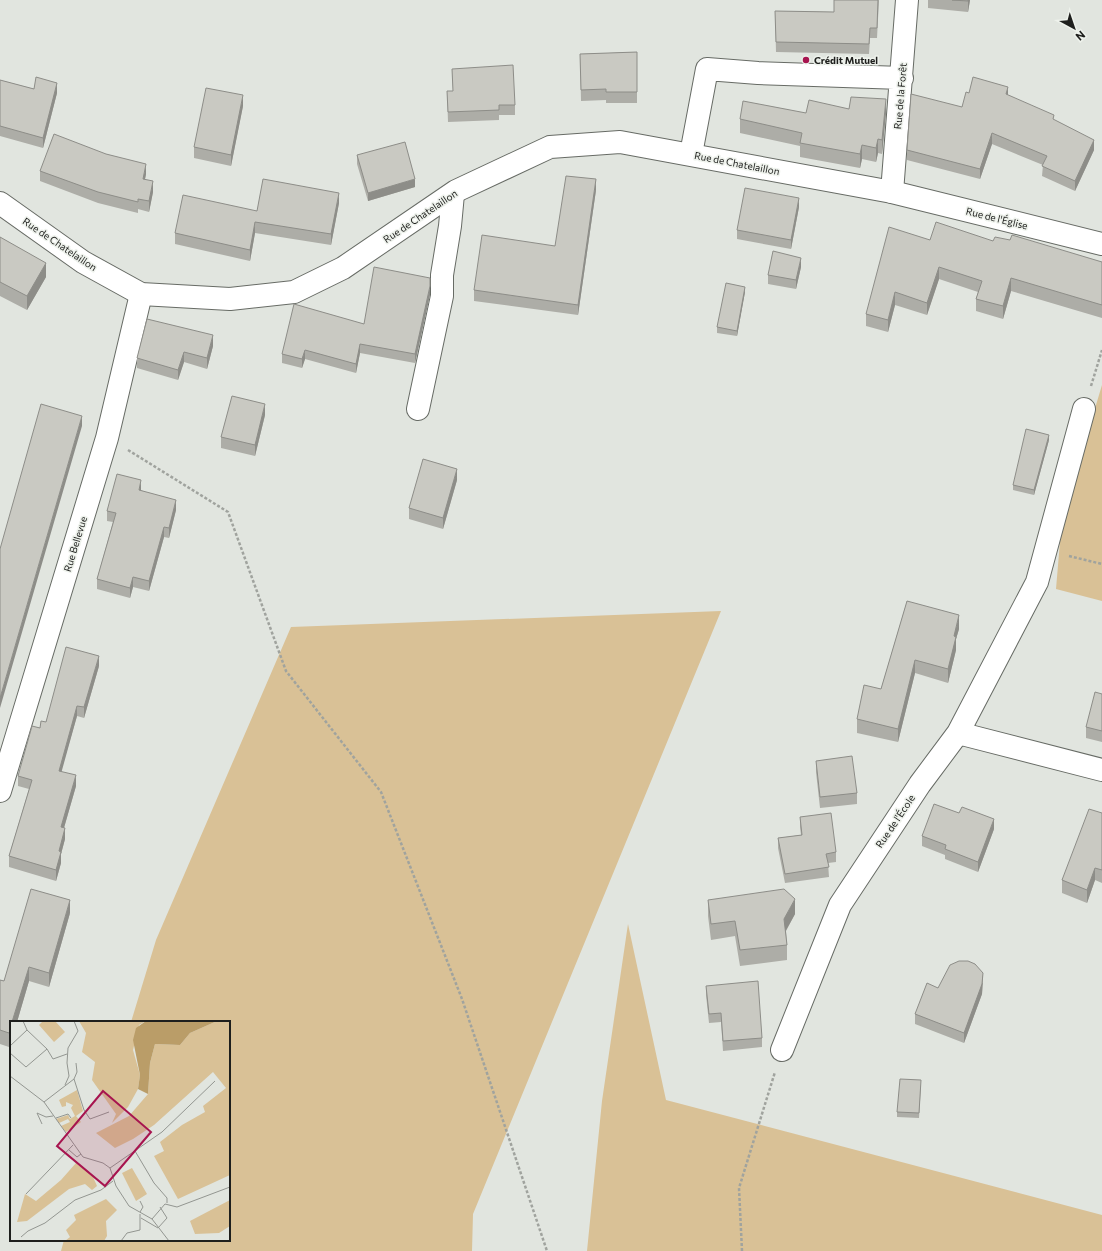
<svg xmlns="http://www.w3.org/2000/svg" width="1102" height="1251" viewBox="0 0 1102 1251" font-family="Commissioner,sans-serif">
  <style>
    .green { fill: #d9c196 }
    .lines { fill: none; stroke-linecap: round; stroke-linejoin: round }
    .minor-casing { stroke: #676b65; stroke-width: 24 }
    .major-casing { stroke: #676b65; stroke-width: 24 }
    .path { stroke: #a0a39e; stroke-width: 2.5; stroke-dasharray: 3 2; stroke-linecap: butt }
    .minor { stroke: #fff; stroke-width: 22 }
    .major { stroke: #fff; stroke-width: 22 }
    .wall { fill: #adada7 }
    .shaded-wall { fill: #8d8d88 }
    .building { fill: #c9c9c2; stroke: #8d8d88 }
    .poi-dot { fill: #a7144f; stroke: #eef2ec; stroke-width: 1.5 }
    .labels { text-anchor: middle; dominant-baseline: central; stroke-width: 3; stroke-linejoin: round; paint-order: stroke }
    .poi-label { font-size: 10px; font-weight: bold; fill: #1e1f1d; stroke: #eef2ec; text-anchor: start }
    .street-label { font-size: 10px; fill: #1e1f1d; stroke: #eef2ec }
    .inset-road { fill: none; stroke: #939691; stroke-width: 1 }
    .view { fill: #a7144f; fill-opacity: 0.15; stroke: #a7144f; stroke-width: 2 }
    .inset-edge { fill: none; stroke: #1e1f1d; stroke-width: 2 }
  </style>
  <rect width="100%" height="100%" fill="#e1e5df"/>
  <!-- green -->
  <path class="green" d="M 1102,385 L 1102,601 L 1056,589 L 1062,518 Z
    M 721,611 L 473,1214 L 472,1251 L 61,1251 L 64,1240 L 229,1240 L 229,1022 L 131,1022 L 156,940 L 291,627 Z
    M 628,924 L 666,1100 L 1102,1215 L 1102,1251 L 587,1251 L 602,1101 Z"/>
  <g class="lines">
    <defs>
      <path id="minor" d="M 691,154 L 707,69 L 758,73 L 902,78
        M 892,192 L 907,0
        M 418,409 L 442,296 L 442,275 L 450,226 L 453,194
        M 958,733 L 1037,582 L 1084,409
        M 0,791 L 107,438 L 141,294
        M 782,1050 L 840,905 L 920,784 L 958,733 L 1102,770"/>
      <path id="major" d="M 0,203 L 83,262 L 141,294 L 230,299 L 294,292 L 343,268 L 456,191 L 550,147 L 620,142 L 892,192 L 1102,244"/>
    </defs>
    <!-- minor casing -->
    <use href="#minor" class="minor-casing"/>
    <!-- major casing -->
    <use href="#major" class="major-casing"/>
    <!-- path -->
    <path class="path" d="M 1091,386 L 1102,350
      M 128,450 L 228,512 L 286,671 L 381,792 L 462,999 L 547,1251
      M 1069,556 L 1102,564
      M 742,1251 L 739,1188 L 775,1072"/>
    <!-- minor -->
    <use href="#minor" class="minor"/>
    <!-- major -->
    <use href="#major" class="major"/>
  </g>
  <!-- wall -->
  <path class="wall" d="M 879,0 L 877,38 L 870,38 L 869,54 L 776,52 L 775,11 L 834,12 Z
    M 928,0 L 970,0 L 968,12 L 928,8 Z
    M 637,52 L 637,103 L 606,103 L 606,100 L 581,101 L 580,54 Z
    M 452,69 L 515,105 L 515,115 L 499,115 L 499,120 L 448,122 L 447,91 L 453,91 Z
    M 0,80 L 34,89 L 57,93 L 43,148 L 0,136 Z
    M 969,93 L 1008,95 L 1054,120 L 1094,150 L 1075,191 L 1042,176 L 1043,165 L 992,144 L 980,179 L 907,160 L 907,150 L 962,107 Z
    M 243,106 L 231,166 L 194,158 L 194,147 Z
    M 849,109 L 886,113 L 882,154 L 878,153 L 876,162 L 862,159 L 860,168 L 800,157 L 800,146 L 740,133 L 740,119 L 806,113 Z
    M 357,155 L 415,187 L 368,201 L 357,164 Z
    M 40,171 L 146,174 L 145,179 L 153,192 L 149,212 L 138,209 L 138,213 L 98,203 L 40,181 Z
    M 596,190 L 578,315 L 474,301 L 474,290 L 555,246 Z
    M 339,203 L 331,245 L 255,233 L 250,261 L 175,244 L 175,233 L 257,211 Z
    M 799,207 L 791,249 L 737,239 L 737,230 Z
    M 0,237 L 46,277 L 27,310 L 0,296 Z
    M 930,240 L 993,241 L 1102,262 L 1102,318 L 1011,291 L 1003,319 L 976,311 L 976,299 L 978,292 L 939,279 L 927,315 L 895,305 L 888,332 L 866,326 L 866,314 Z
    M 801,267 L 796,289 L 768,284 L 768,275 Z
    M 745,292 L 737,336 L 717,333 L 717,327 Z
    M 430,295 L 415,363 L 360,353 L 356,373 L 305,359 L 302,368 L 282,363 L 282,354 L 364,324 Z
    M 213,346 L 207,369 L 184,362 L 178,380 L 137,368 L 137,358 Z
    M 265,415 L 255,456 L 221,448 L 221,437 Z
    M 1049,440 L 1034,495 L 1013,490 L 1013,485 Z
    M 457,480 L 443,529 L 409,519 L 409,508 Z
    M 141,490 L 176,510 L 169,538 L 164,537 L 149,591 L 133,587 L 130,598 L 97,589 L 97,579 L 113,522 L 107,521 L 107,511 Z
    M 907,601 L 959,629 L 956,639 L 956,650 L 948,683 L 915,673 L 898,742 L 857,733 L 857,719 L 881,689 Z
    M 99,666 L 84,718 L 77,716 L 61,771 L 76,786 L 64,828 L 65,839 L 61,854 L 61,863 L 56,881 L 9,867 L 9,856 L 29,789 L 18,786 L 18,776 L 46,722 Z
    M 1102,694 L 1102,742 L 1086,738 L 1086,727 Z
    M 816,761 L 857,793 L 857,804 L 820,808 L 816,772 Z
    M 1102,813 L 1102,883 L 1095,880 L 1087,903 L 1062,893 L 1062,880 Z
    M 800,817 L 836,852 L 836,862 L 828,863 L 829,877 L 785,883 L 778,848 L 778,838 L 801,835 L 800,827 Z
    M 994,829 L 978,872 L 945,859 L 945,855 L 922,846 L 922,836 Z
    M 708,900 L 795,914 L 786,931 L 787,945 L 787,960 L 740,966 L 735,936 L 711,940 L 708,916 Z
    M 70,913 L 49,987 L 29,981 L 17,1022 L 11,1022 L 9,1047 L 0,1044 L 0,980 L 4,981 Z
    M 983,983 L 982,994 L 964,1043 L 915,1024 L 915,1014 L 938,988 Z
    M 706,986 L 762,1038 L 762,1047 L 723,1051 L 721,1022 L 709,1023 L 706,995 Z
    M 921,1085 L 919,1118 L 897,1117 L 897,1112 Z"/>
  <!-- shaded-wall -->
  <path class="shaded-wall" d="M 968,0 L 970,0 L 968,12 Z
    M 57,83 L 57,93 L 43,148 L 43,138 Z
    M 1008,87 L 1008,97 L 1006,94 Z
    M 243,95 L 243,106 L 231,166 L 231,155 Z
    M 886,99 L 886,113 L 882,154 L 882,140 Z
    M 992,133 L 992,144 L 980,179 L 980,169 Z
    M 878,139 L 878,153 L 876,162 L 876,148 Z
    M 1094,140 L 1094,150 L 1075,191 L 1075,181 Z
    M 862,145 L 862,159 L 860,168 L 860,154 Z
    M 146,164 L 146,174 L 143,189 L 143,179 Z
    M 415,179 L 415,187 L 368,201 L 368,193 Z
    M 596,179 L 596,190 L 578,315 L 578,305 Z
    M 153,181 L 153,192 L 149,212 L 149,201 Z
    M 339,193 L 339,203 L 331,245 L 331,234 Z
    M 799,198 L 799,207 L 791,249 L 791,240 Z
    M 255,222 L 255,233 L 250,261 L 250,250 Z
    M 801,258 L 801,267 L 796,289 L 796,280 Z
    M 46,263 L 46,277 L 27,310 L 27,296 Z
    M 939,267 L 939,279 L 927,315 L 927,303 Z
    M 1011,278 L 1011,291 L 1003,319 L 1003,306 Z
    M 430,286 L 430,295 L 415,363 L 415,354 Z
    M 745,287 L 745,292 L 737,336 L 737,331 Z
    M 895,292 L 895,305 L 888,332 L 888,320 Z
    M 213,335 L 213,346 L 207,369 L 207,358 Z
    M 360,344 L 360,353 L 356,373 L 356,364 Z
    M 305,350 L 305,359 L 302,368 L 302,359 Z
    M 184,352 L 184,362 L 178,380 L 178,370 Z
    M 265,404 L 265,415 L 255,456 L 255,445 Z
    M 82,416 L 82,426 L 0,708 L 0,698 Z
    M 1049,435 L 1049,440 L 1034,495 L 1034,490 Z
    M 457,469 L 457,480 L 443,529 L 443,518 Z
    M 141,480 L 141,490 L 139,500 L 139,490 Z
    M 176,500 L 176,510 L 169,538 L 169,528 Z
    M 164,527 L 164,537 L 149,591 L 149,581 Z
    M 133,577 L 133,587 L 130,598 L 130,588 Z
    M 959,615 L 959,629 L 956,639 L 956,650 L 948,683 L 948,669 L 954,636 Z
    M 99,656 L 99,666 L 84,718 L 84,707 Z
    M 915,660 L 915,673 L 898,742 L 898,729 Z
    M 77,706 L 77,716 L 59,781 L 59,771 Z
    M 76,775 L 76,786 L 61,838 L 61,827 Z
    M 994,819 L 994,829 L 978,872 L 978,862 Z
    M 65,828 L 65,839 L 61,854 L 61,863 L 56,881 L 56,870 L 59,851 Z
    M 1095,868 L 1095,880 L 1087,903 L 1087,890 Z
    M 795,899 L 795,914 L 784,934 L 784,919 Z
    M 70,900 L 70,913 L 49,987 L 49,973 Z
    M 29,967 L 29,981 L 17,1022 L 12,1022 Z
    M 983,973 L 982,994 L 964,1043 L 964,1033 Z
    M 11,1027 L 11,1040 L 9,1047 L 9,1033 Z"/>
  <!-- building -->
  <path class="building" d="M 834,0 L 878,0 L 877,28 L 870,28 L 869,44 L 776,42 L 775,11 L 834,12 Z
    M 952,0 L 968,0 L 968,1 Z
    M 637,52 L 637,92 L 606,92 L 606,89 L 581,90 L 580,54 Z
    M 513,65 L 515,105 L 499,105 L 499,110 L 448,112 L 447,91 L 453,91 L 452,69 Z
    M 36,77 L 57,83 L 43,138 L 0,126 L 0,80 L 34,89 Z
    M 973,77 L 1008,87 L 1006,94 L 1054,115 L 1053,119 L 1094,140 L 1075,181 L 1042,166 L 1047,156 L 992,133 L 980,169 L 907,150 L 911,94 L 962,107 L 966,92 L 969,93 Z
    M 206,88 L 243,95 L 231,155 L 194,147 Z
    M 851,97 L 886,99 L 882,140 L 878,139 L 876,148 L 862,145 L 860,154 L 800,143 L 802,133 L 740,119 L 743,101 L 806,113 L 809,100 L 849,109 Z
    M 54,134 L 106,154 L 146,164 L 143,179 L 153,181 L 149,201 L 138,199 L 138,202 L 98,192 L 40,171 Z
    M 405,142 L 415,179 L 368,193 L 357,155 Z
    M 566,176 L 596,179 L 578,305 L 474,290 L 482,235 L 555,246 Z
    M 263,179 L 339,193 L 331,234 L 255,222 L 250,250 L 175,233 L 183,195 L 257,211 Z
    M 745,188 L 799,198 L 791,240 L 737,230 Z
    M 936,222 L 993,241 L 995,237 L 1010,240 L 1012,235 L 1102,262 L 1102,305 L 1011,278 L 1003,306 L 976,299 L 982,281 L 939,267 L 927,303 L 895,292 L 888,320 L 866,314 L 889,227 L 930,240 Z
    M 0,237 L 46,263 L 27,296 L 0,282 Z
    M 773,251 L 801,258 L 796,280 L 768,275 Z
    M 374,267 L 430,278 L 430,286 L 415,354 L 360,344 L 356,364 L 305,350 L 302,359 L 282,354 L 294,304 L 364,324 Z
    M 726,283 L 745,287 L 737,331 L 717,327 Z
    M 147,319 L 213,335 L 207,358 L 184,352 L 178,370 L 137,358 Z
    M 232,396 L 265,404 L 255,445 L 221,437 Z
    M 41,404 L 82,416 L 0,698 L 0,549 Z
    M 1026,429 L 1049,435 L 1034,490 L 1013,485 Z
    M 423,459 L 457,469 L 443,518 L 409,508 Z
    M 117,474 L 141,480 L 139,490 L 176,500 L 169,528 L 164,527 L 149,581 L 133,577 L 130,588 L 97,579 L 116,513 L 107,511 Z
    M 907,601 L 959,615 L 954,636 L 956,637 L 948,669 L 915,660 L 898,729 L 857,719 L 864,685 L 881,689 Z
    M 66,647 L 99,656 L 84,707 L 77,706 L 59,771 L 76,775 L 61,827 L 65,828 L 59,851 L 61,852 L 56,870 L 9,856 L 32,780 L 18,776 L 32,726 L 40,728 L 41,721 L 46,722 Z
    M 1095,692 L 1102,694 L 1102,731 L 1086,727 Z
    M 852,756 L 857,793 L 820,797 L 816,761 Z
    M 934,804 L 959,813 L 962,807 L 994,819 L 978,862 L 945,849 L 946,845 L 922,836 Z
    M 1089,809 L 1102,813 L 1102,870 L 1095,868 L 1087,890 L 1062,880 Z
    M 831,813 L 836,852 L 826,854 L 829,867 L 785,874 L 778,838 L 802,835 L 800,817 Z
    M 31,889 L 70,900 L 49,973 L 29,967 L 12,1022 L 11,1022 L 11,1027 L 9,1033 L 0,1030 L 0,980 L 4,981 Z
    M 784,889 L 795,899 L 784,919 L 787,945 L 740,950 L 735,921 L 711,924 L 708,900 Z
    M 959,961 L 968,961 L 975,964 L 983,973 L 982,984 L 964,1033 L 915,1014 L 927,983 L 938,988 L 950,965 Z
    M 758,981 L 762,1038 L 723,1041 L 721,1013 L 709,1014 L 706,986 Z
    M 900,1079 L 921,1080 L 919,1113 L 897,1112 Z"/>
  <!-- markers -->
  <circle class="poi-dot" cx="806" cy="60" r="4"/>
  <g class="labels">
    <!-- poi labels -->
    <g class="poi-label">
      <text x="814" y="60">Crédit Mutuel</text>
    </g>
    <!-- street labels -->
    <g class="street-label">
      <text transform="translate(900 96) rotate(-85)">Rue de la Forêt</text>
      <text transform="translate(737 163) rotate(11)">Rue de Chatelaillon</text>
      <text transform="translate(420 216) rotate(-34)">Rue de Chatelaillon</text>
      <text transform="translate(997 218) rotate(14)">Rue de l'Église</text>
      <text transform="translate(60 244) rotate(34)">Rue de Chatelaillon</text>
      <text transform="translate(75 544) rotate(-73)">Rue Bellevue</text>
      <text transform="translate(895 821) rotate(-56)">Rue de l'École</text>
    </g>
  </g>
  <!-- overview -->
  <g transform="translate(10 1021)">
    <rect width="220" height="220" fill="#e1e5df"/>
    <path d="M 33,0 L 45,0 L 55,11 L 44,21 L 29,4 ZM 69,0 L 136,0 L 129,4 L 123,29 L 130,54 L 128,68 L 118,86 L 102,102 L 106,93 L 82,59 L 85,41 L 72,31 L 76,12 ZM 207,0 L 220,0 L 220,154 L 168,178 L 144,135 L 154,130 L 150,121 L 172,104 L 195,91 L 193,85 L 216,67 L 203,51 L 144,104 L 123,118 L 105,127 L 86,112 L 119,95 L 138,73 L 140,42 L 145,23 L 170,24 L 180,12 ZM 67,69 L 73,90 L 66,95 L 71,101 L 56,111 L 51,105 L 60,101 L 58,98 L 49,102 L 46,98 L 58,94 L 60,98 L 65,95 L 61,87 L 63,84 L 56,81 L 56,85 L 52,86 L 49,79 ZM 66,142 L 83,156 L 87,165 L 82,169 L 75,163 L 59,168 L 17,200 L 7,201 L 15,173 L 26,180 L 51,159 ZM 122,147 L 137,173 L 126,180 L 112,152 ZM 96,178 L 107,189 L 96,200 L 97,215 L 94,220 L 55,220 L 60,216 L 56,209 L 66,199 L 64,194 ZM 220,179 L 220,205 L 209,212 L 185,213 L 180,200 Z" fill="#d9c196"/>
    <path d="M 136,0 L 207,0 L 180,12 L 170,24 L 145,23 L 140,42 L 138,73 L 128,68 L 130,54 L 123,19 L 126,7 Z" fill="#ba9d68"/>
    <path class="inset-road" d="M 13,0 L 17,9 L 37,28 L 43,38 L 57,33M 0,25 L 17,9M 0,32 L 16,46 L 37,28M 0,55 L 34,81 L 73,136 L 93,142 L 100,147 L 106,165 L 119,185 L 142,198 L 159,220M 64,58 L 74,89 L 80,98 L 99,91M 55,64 L 59,55 L 57,42 L 58,27 L 68,10 L 64,0M 34,81 L 64,58 L 67,51 L 66,42M 46,97 L 58,93 L 61,97M 32,103 L 27,92 L 36,96 L 43,95M 59,129 L 67,136 L 71,133M 125,130 L 144,162 L 157,177 L 157,182M 100,147 L 152,111 L 205,60M 16,173 L 63,124M 130,191 L 133,186 L 130,180M 131,197 L 148,207 L 157,197 L 150,186M 142,198 L 155,183 L 167,186 L 220,166M 11,216 L 18,210 L 35,202 L 65,179 L 91,169 L 103,160M 111,220 L 117,212 L 130,209 L 130,193"/>
    <path class="view" d="M 93,70 L 141,111 L 95,165 L 47,125 Z"/>
    <rect width="220" height="220" class="inset-edge"/>
  </g>
  <!-- north arrow -->
  <g transform="translate(1074 28) rotate(140)" stroke="#eef2ec" stroke-width="3" paint-order="stroke">
  <path d="M0-3L7 15L0 10L-7 15Z" fill="#1e1f1d"/>
  <text y="-6" font-size="11" font-weight="bold" text-anchor="middle" fill="#1e1f1d">N</text>
  </g>
</svg>
